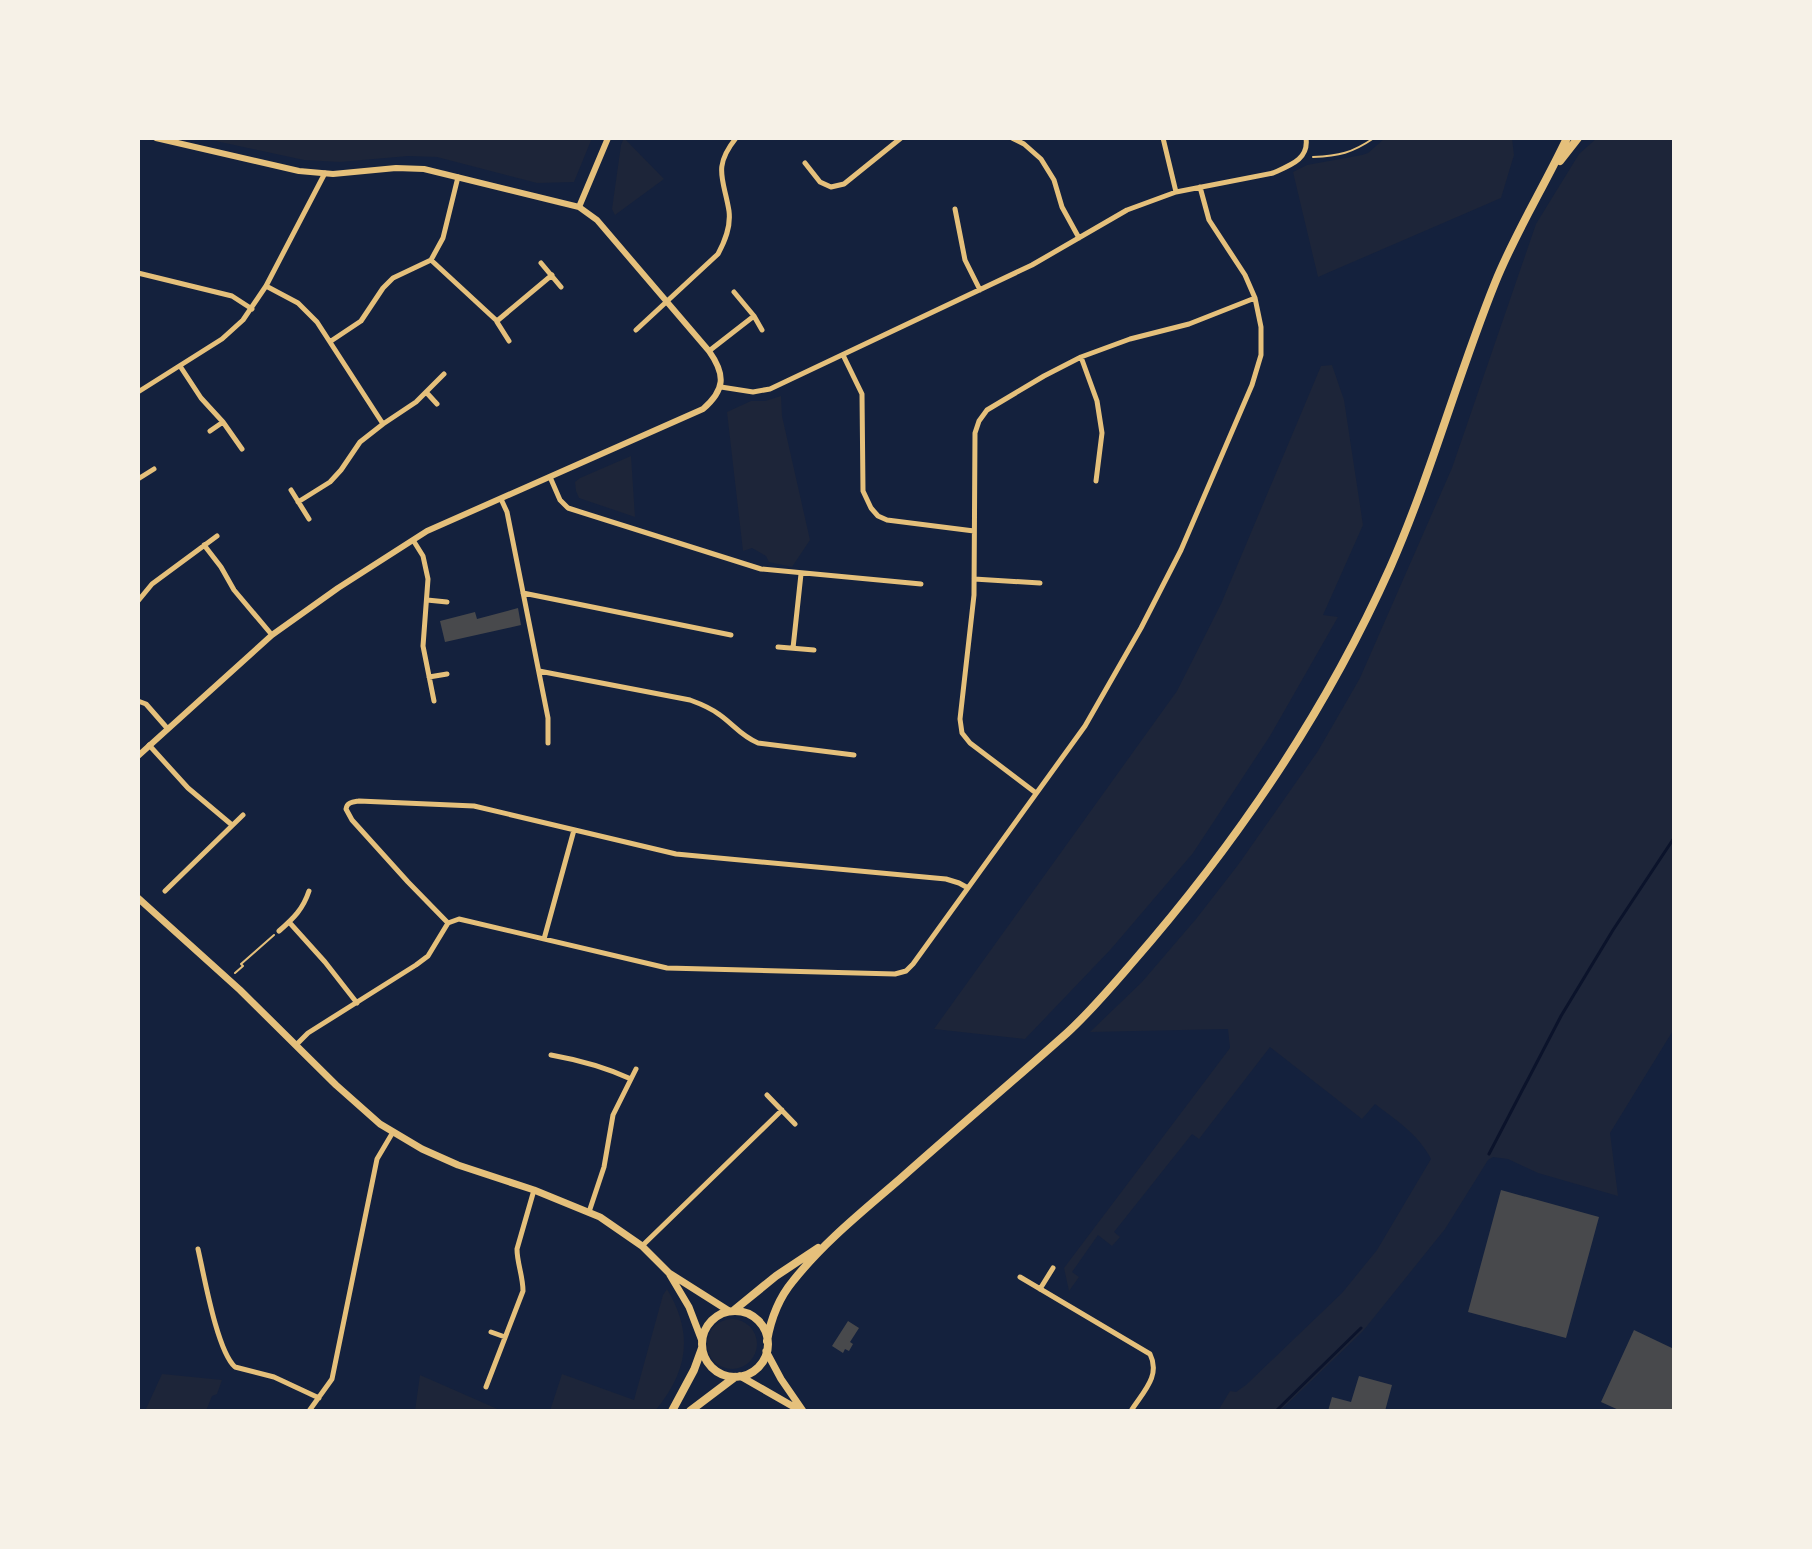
<svg xmlns="http://www.w3.org/2000/svg" width="1812" height="1549" viewBox="0 0 1812 1549" font-family="'Source Sans 3',sans-serif">
  <style>
    .green { fill: #1d2539 }
    .lines { fill: none; stroke-linecap: round; stroke-linejoin: round }
    .stream { stroke: #0b132b; stroke-width: 3 }
    .building { fill: #48494c }
    .path { stroke: #e5c07b; stroke-width: 2 }
    .minor { stroke: #e5c07b; stroke-width: 5 }
    .tertiary { stroke: #e5c07b; stroke-width: 6 }
    .secondary { stroke: #e5c07b; stroke-width: 7 }
    .primary { stroke: #e5c07b; stroke-width: 8 }
  </style>
  <rect width="100%" height="100%" fill="#14213d"/>
  <!-- green -->
  <path class="green" d="M 202,138 L 592,138 L 574,182 L 537,183 L 437,157 L 408,156 L 340,162 L 304,160 Z
    M 624,138 L 664,179 L 615,215 L 612,209 L 621,145 Z
    M 1385,138 L 1512,138 L 1514,155 L 1501,198 L 1318,277 L 1293,172 L 1307,165 L 1362,155 L 1368,153 Z
    M 1597,138 L 1674,138 L 1674,1029 L 1610,1133 L 1618,1196 L 1538,1173 L 1508,1159 L 1493,1157 L 1488,1160 L 1445,1229 L 1363,1331 L 1280,1411 L 1218,1411 L 1230,1391 L 1236,1392 L 1246,1385 L 1342,1293 L 1377,1250 L 1431,1159 C 1419,1135 1396,1120 1375,1104 L 1362,1119 L 1270,1047 L 1199,1139 L 1192,1134 L 1114,1232 L 1120,1237 L 1112,1246 L 1098,1235 L 1072,1272 L 1079,1277 L 1069,1291 L 1064,1268 L 1230,1048 L 1228,1029 L 1090,1032 L 1142,982 L 1196,919 L 1238,865 L 1318,751 L 1360,678 L 1452,468 L 1536,224 L 1579,154 Z
    M 1332,365 L 1344,400 L 1363,525 L 1323,615 L 1338,617 L 1270,736 L 1193,853 L 1111,949 L 1025,1039 L 934,1029 L 1177,691 L 1221,604 L 1321,366 Z
    M 781,396 L 782,416 L 810,540 L 792,567 L 769,562 L 766,556 L 752,548 L 743,551 L 727,412 L 751,401 L 765,401 Z
    M 631,456 L 635,517 L 579,498 L 576,491 L 575,482 L 580,478 Z
    M 667,1289 C 694,1334 688,1371 655,1411 L 550,1411 L 562,1374 L 634,1400 L 663,1295 Z
    M707 1344a25 25 0 1 1 50 0a25 25 0 1 1-50 0Z
    M 162,1374 L 222,1380 L 217,1394 L 212,1396 L 206,1411 L 145,1411 Z
    M 420,1375 L 502,1411 L 415,1411 Z"/>
  <g class="lines">
    <!-- stream -->
    <path class="stream" d="M 1489,1154 L 1561,1016 L 1613,930 L 1674,838
      M 1276,1411 L 1361,1328"/>
  </g>
  <!-- building -->
  <path class="building" d="M 518,608 L 521,625 L 445,642 L 440,621 L 475,612 L 477,619 Z
    M 1501,1190 L 1599,1217 L 1566,1338 L 1468,1312 Z
    M 848,1321 L 859,1328 L 850,1342 L 853,1344 L 849,1351 L 845,1349 L 843,1353 L 832,1346 Z
    M 1634,1330 L 1674,1349 L 1674,1411 L 1621,1411 L 1601,1402 Z
    M 1359,1376 L 1392,1385 L 1385,1411 L 1328,1411 L 1332,1397 L 1351,1402 Z"/>
  <g class="lines">
    <!-- path -->
    <path class="path" d="M 1313,157 C 1339,156 1352,153 1374,138
      M 235,973 L 243,966 L 241,964 L 274,935"/>
    <!-- minor -->
    <path class="minor" d="M 1012,138 L 1024,144 L 1041,159 L 1054,180 L 1062,207 L 1079,238
      M 1163,138 L 1176,192
      M 805,163 L 820,182 L 831,187 L 844,184 L 901,138
      M 955,209 L 965,260 L 980,290
      M 431,260 L 497,321 L 552,275
      M 541,263 L 561,287
      M 138,273 L 232,296 L 252,309
      M 266,286 L 298,303 L 317,322 L 383,424 L 416,402 L 444,374
      M 734,292 L 754,316 L 762,330
      M 497,322 L 509,341
      M 636,330 L 718,254 C 725,241 731,227 729,211 C 724,179 712,168 736,138
      M 331,341 L 361,321 L 383,288 L 393,278 L 431,260 L 443,238 L 458,177
      M 709,351 L 754,316
      M 843,355 L 862,394 L 863,491 L 871,508 L 878,516 L 887,520 L 974,531
      M 1081,357 L 1097,401 L 1102,433 L 1096,481
      M 180,366 L 201,398 L 223,422 L 242,449
      M 721,387 L 753,392 L 770,389 L 1032,265 L 1127,210 L 1176,192 L 1273,173 C 1291,165 1309,159 1306,138
      M 138,392 L 222,339 L 243,320 L 266,286 L 325,173
      M 426,392 L 437,404
      M 210,431 L 223,422
      M 550,477 L 560,500 L 568,508 L 761,569 L 921,584
      M 138,479 L 154,469
      M 291,490 L 309,519
      M 501,499 L 507,512 L 548,718 L 548,743
      M 298,502 L 330,482 L 341,470 L 360,442 L 383,424
      M 413,540 L 423,556 L 428,579 L 423,646 L 434,701
      M 204,545 L 221,567 L 234,590 L 272,635
      M 974,579 L 1040,583
      M 523,593 L 731,635
      M 427,600 L 447,602
      M 138,601 L 152,584 L 217,536
      M 778,647 L 814,650
      M 793,648 L 801,574
      M 539,671 L 690,700 C 701,704 711,708 720,715 C 734,725 741,736 758,743 L 854,755
      M 429,677 L 447,674
      M 138,701 L 146,704 L 167,728
      M 149,745 L 188,788 L 232,825
      M 1036,793 L 970,743 L 962,733 L 960,719 L 974,595 L 975,433 L 979,421 L 987,410 L 1044,376 L 1081,357 L 1130,339 L 1189,324 L 1255,298
      M 165,891 L 243,815
      M 289,922 L 325,962 L 357,1003
      M 448,923 L 408,882 L 352,820 L 346,809 C 347,802 353,802 359,801 L 474,806 L 676,854 L 946,879 L 959,883 L 968,888
      M 279,931 C 294,918 303,909 309,891
      M 544,939 L 574,830
      M 296,1045 L 308,1033 L 416,965 L 428,956 L 448,923 L 459,919 L 667,968 L 895,974 L 906,971 L 913,964 L 1085,726 L 1141,628 L 1181,550 L 1252,385 L 1261,355 L 1261,327 L 1255,298 L 1245,275 L 1209,220 L 1200,187
      M 551,1055 C 579,1060 605,1067 631,1079
      M 767,1095 L 795,1124
      M 589,1212 L 604,1167 L 613,1115 L 636,1069
      M 642,1246 L 782,1110
      M 198,1249 C 204,1275 217,1351 235,1367 L 274,1377 L 319,1398
      M 1020,1277 L 1150,1354 C 1161,1376 1143,1392 1131,1411
      M 1040,1289 L 1053,1268
      M 491,1332 L 505,1337
      M 486,1387 L 523,1291 C 523,1276 517,1263 517,1249 L 534,1190
      M 309,1411 L 332,1379 L 377,1159 L 393,1132"/>
    <!-- tertiary -->
    <path class="tertiary" d="M 579,207 L 608,138
      M 138,756 L 272,635 L 338,588 L 427,531 L 703,409 C 725,390 726,375 709,351 L 597,220 L 579,207 L 424,169 L 396,168 L 333,174 L 299,171 L 156,138"/>
    <!-- secondary -->
    <path class="secondary" d="M 138,898 L 240,990 L 336,1085 L 380,1124 L 422,1149 L 458,1165 L 534,1190 L 600,1217 L 642,1246 L 669,1273 L 729,1311
      M 670,1275 L 689,1307 L 702,1341
      M 766,1351 L 781,1379 L 803,1411
      M 740,1376 L 801,1411"/>
    <!-- primary -->
    <path class="primary" d="M 1560,161 L 1578,138
      M 733,1311 L 776,1276 L 818,1248
      M702 1344a33 33 0 1 1 66 0a33 33 0 1 1-66 0Z
      M 767,1341 C 771,1318 778,1299 793,1281 C 824,1242 863,1211 900,1179 C 955,1130 1012,1082 1067,1033 C 1090,1012 1112,986 1132,963 C 1235,845 1326,711 1390,568 C 1431,475 1457,377 1495,283 C 1515,233 1544,187 1567,138
      M 672,1411 L 694,1370 L 702,1348
      M 690,1411 L 735,1377"/>
  </g>
  <!-- border -->
  <rect width="1812" height="1549" fill="none" stroke="#f6f1e7" stroke-width="280"/>
</svg>
